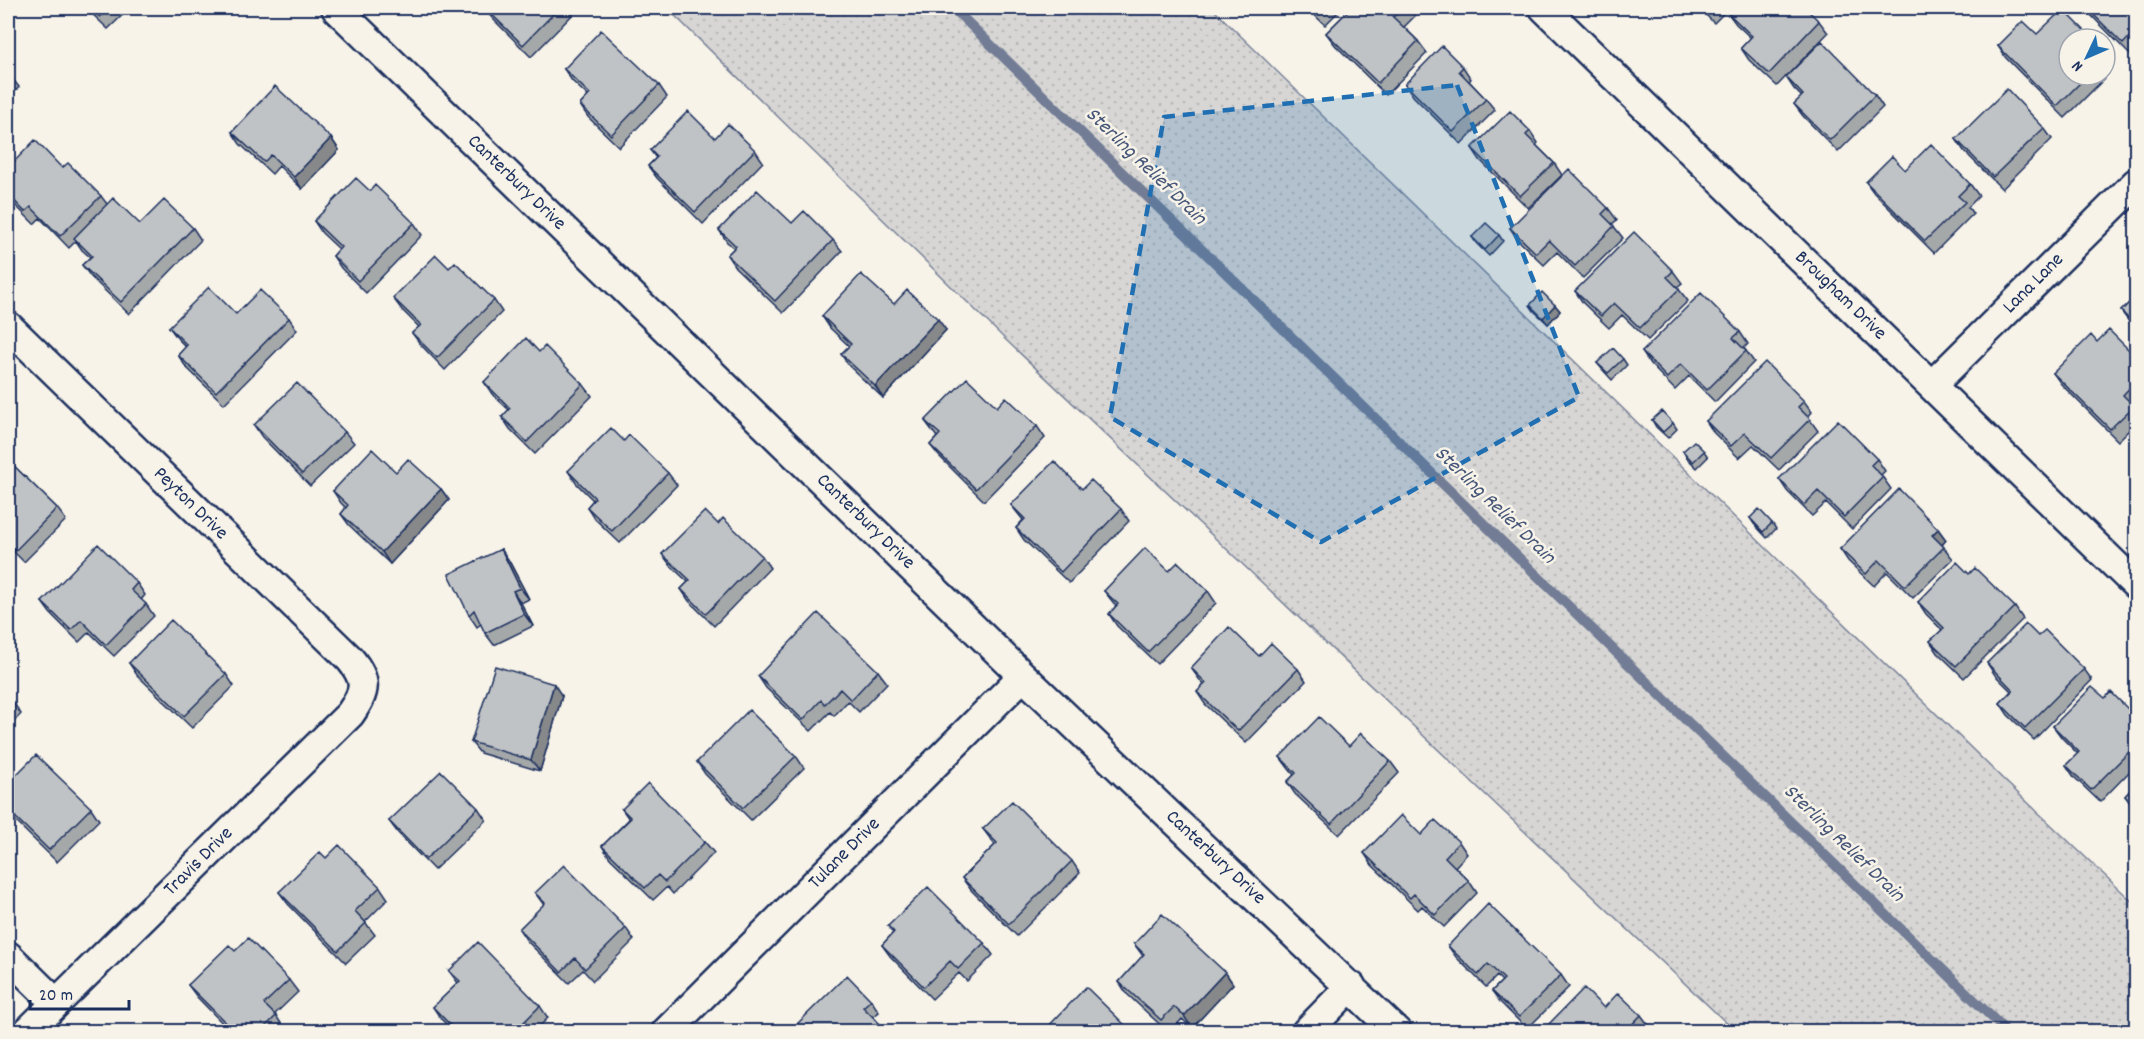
<svg xmlns="http://www.w3.org/2000/svg" width="2144" height="1039" viewBox="0 0 2144 1039" font-family="Dekko,sans-serif">
  <style>
    .grass { fill: url(#grass-dots); stroke: #798299; stroke-width: 1.5 }
    .lines { fill: none; stroke-linecap: round; stroke-linejoin: round }
    .stream { stroke: #727c95; stroke-width: 10 }
    .minor-casing { stroke: #1b2f5e; stroke-width: 33 }
    .minor { stroke: #f7f3e8; stroke-width: 28 }
    .wall { fill: #a5a8a9; stroke: #1b2f5e; stroke-width: 1.5 }
    .shaded-wall { fill: #86888a; stroke: #1b2f5e; stroke-width: 1.5 }
    .building { fill: #c0c3c5; stroke: #1b2f5e; stroke-width: 1.5 }
    .marked { fill: #1f6fb2; fill-opacity: 0.2; stroke: #1f6fb2; stroke-width: 4.5; stroke-dasharray: 12 8; stroke-linejoin: round }
    .labels { text-anchor: middle; dominant-baseline: central; stroke-width: 5; stroke-linejoin: round; paint-order: stroke }
    .street-label { font-size: 20px; fill: #1b2f5e; stroke: #f7f3e8 }
    .water-label { font-size: 21px; font-style: italic; fill: #465679; stroke: #f7f3e8 }
  </style>
  <defs>
    <pattern id="grass-dots" width="8" height="8" patternUnits="userSpaceOnUse" patternTransform="scale(1.5)"><rect width="8" height="8" fill="#d7d6d4"/><path d="M2 2h.1M6 6h.1" fill="none" stroke="#b8b8b8" stroke-width="1.8" stroke-linecap="round"/></pattern>
  </defs>
  <rect width="100%" height="100%" fill="#f7f3e8"/>
  <filter id="ink" filterUnits="userSpaceOnUse"><feTurbulence type="fractalNoise" baseFrequency=".0167" numOctaves="2"/><feDisplacementMap in="SourceGraphic" scale="12" xChannelSelector="R" yChannelSelector="G"/><feConvolveMatrix kernelMatrix="1 2 1 2 8 2 1 2 1" color-interpolation-filters="sRGB"/></filter>
  <g filter="url(#ink)">
    <!-- grass -->
    <path class="grass" d="M 667,8 L 1212,8 L 2005,781 L 2136,905 L 2136,1031 L 1735,1031 L 1007,341 Z"/>
    <g class="lines">
      <!-- stream -->
      <path class="stream" d="M 953,8 L 2007,1032"/>
      <defs>
        <path id="minor" d="M 336,8 L 1023,676 L 1397,1032
          M 1544,8 L 2136,585
          M 8,326 L 350,659 C 368,681 366,691 350,714 L 27,1032
          M 1932,385 L 2136,183
          M 8,956 L 56,1003
          M 666,1032 L 1023,676
          M 1306,1032 L 1351,986"/>
      </defs>
      <!-- minor casing -->
      <use href="#minor" class="minor-casing"/>
      <!-- minor -->
      <use href="#minor" class="minor"/>
    </g>
    <!-- wall -->
    <path class="wall" d="M 61,8 L 74,8 L 68,14 Z
      M 86,8 L 130,8 L 108,29 Z
      M 484,8 L 579,8 L 531,57 L 492,18 Z
      M 1307,8 L 1342,8 L 1325,25 Z
      M 1351,8 L 1409,8 L 1415,16 L 1404,27 L 1418,41 L 1427,53 L 1386,95 L 1335,45 L 1326,33 Z
      M 1699,8 L 1729,8 L 1714,23 Z
      M 2084,8 L 2136,8 L 2136,50 L 2131,56 Z
      M 1727,12 L 1819,21 L 1828,33 L 1777,86 L 1749,60 L 1741,48 L 1751,38 L 1736,24 Z
      M 1998,46 L 2069,75 L 2102,75 L 2104,79 L 2065,118 L 2006,58 Z
      M 2105,53 L 2110,60 L 2105,65 Z
      M 1463,67 L 1471,79 L 1469,81 L 1486,99 L 1495,110 L 1461,144 L 1413,96 L 1405,84 Z
      M 564,69 L 659,85 L 667,97 L 619,147 L 588,117 L 580,105 L 588,96 L 572,81 Z
      M 8,73 L 19,87 L 8,99 Z
      M 1786,77 L 1875,95 L 1883,107 L 1838,152 L 1803,116 L 1794,104 L 1802,97 L 1794,89 Z
      M 2044,128 L 2052,139 L 2002,189 L 1964,151 L 1956,139 Z
      M 1530,131 L 1538,143 L 1536,145 L 1554,163 L 1562,175 L 1528,208 L 1480,160 L 1472,148 Z
      M 232,132 L 331,138 L 339,150 L 302,189 L 279,166 L 272,174 L 240,144 Z
      M 715,138 L 755,150 L 763,162 L 703,224 L 657,178 L 648,166 L 656,158 L 650,150 Z
      M 8,168 L 62,168 L 101,196 L 107,204 L 140,224 L 193,228 L 201,240 L 129,314 L 91,277 L 82,265 L 90,257 L 82,250 L 76,241 L 69,248 L 40,218 L 34,224 L 8,198 Z
      M 1905,170 L 1970,184 L 1979,196 L 1968,207 L 1973,214 L 1934,253 L 1874,193 L 1866,182 Z
      M 370,191 L 414,223 L 422,235 L 366,293 L 341,268 L 333,256 L 339,249 L 322,233 L 314,221 Z
      M 1608,208 L 1617,220 L 1612,224 L 1623,238 L 1583,278 L 1557,252 L 1544,265 L 1518,240 L 1510,228 Z
      M 792,223 L 833,240 L 842,251 L 783,313 L 735,267 L 727,255 L 734,248 L 727,242 L 719,230 Z
      M 1499,235 L 1503,241 L 1489,256 L 1476,243 L 1472,237 Z
      M 449,268 L 494,300 L 502,312 L 445,370 L 421,345 L 412,333 L 419,327 L 402,310 L 393,298 Z
      M 1673,271 L 1682,283 L 1677,287 L 1688,301 L 1648,340 L 1622,315 L 1609,328 L 1583,303 L 1575,291 Z
      M 2136,296 L 2136,330 L 2130,323 L 2121,311 Z
      M 894,304 L 946,330 L 883,398 L 849,366 L 841,354 L 849,346 L 830,328 L 822,316 Z
      M 1530,305 L 1555,305 L 1560,311 L 1548,324 L 1534,311 Z
      M 236,314 L 289,318 L 297,330 L 224,404 L 186,367 L 178,355 L 186,347 L 178,339 L 169,327 Z
      M 1740,332 L 1748,344 L 1744,348 L 1754,362 L 1715,402 L 1689,376 L 1675,390 L 1650,364 L 1642,352 Z
      M 2097,342 L 2136,357 L 2136,401 L 2133,405 L 2136,410 L 2136,423 L 2118,441 L 2061,384 L 2053,373 Z
      M 539,352 L 583,384 L 592,396 L 535,454 L 510,429 L 502,417 L 509,410 L 492,394 L 484,382 Z
      M 1623,359 L 1627,365 L 1612,380 L 1602,369 L 1597,363 Z
      M 1804,401 L 1812,412 L 1808,417 L 1818,431 L 1779,470 L 1753,445 L 1739,458 L 1714,433 L 1706,421 Z
      M 997,407 L 1037,426 L 1045,438 L 984,501 L 939,456 L 930,445 L 937,437 L 925,421 Z
      M 1652,420 L 1673,423 L 1677,429 L 1668,438 L 1656,427 Z
      M 254,425 L 345,432 L 354,443 L 310,486 L 262,437 Z
      M 624,441 L 668,473 L 677,485 L 620,543 L 595,519 L 587,507 L 593,500 L 576,483 L 568,471 Z
      M 1683,451 L 1704,451 L 1708,457 L 1697,468 L 1687,458 Z
      M 1877,459 L 1885,471 L 1881,475 L 1891,489 L 1852,529 L 1826,503 L 1812,516 L 1787,491 L 1779,479 Z
      M 8,460 L 57,508 L 66,520 L 24,562 L 8,546 Z
      M 441,489 L 449,500 L 390,564 L 349,525 L 341,514 L 346,508 L 341,503 L 333,491 Z
      M 1082,489 L 1121,509 L 1129,521 L 1069,583 L 1024,540 L 1016,528 L 1023,520 L 1011,505 Z
      M 1750,518 L 1772,523 L 1776,529 L 1767,538 L 1754,524 Z
      M 718,524 L 762,556 L 770,568 L 714,626 L 689,601 L 681,589 L 688,582 L 671,566 L 662,554 Z
      M 1938,529 L 1946,540 L 1942,545 L 1953,559 L 1913,598 L 1887,572 L 1874,586 L 1848,561 L 1840,549 Z
      M 501,549 L 509,561 L 529,599 L 521,603 L 533,626 L 494,645 L 485,633 L 481,624 L 477,627 L 469,615 Z
      M 1169,571 L 1208,591 L 1216,603 L 1157,664 L 1117,626 L 1109,614 L 1116,606 L 1104,591 Z
      M 1969,574 L 2015,607 L 2023,619 L 1964,678 L 1938,653 L 1930,641 L 1942,630 L 1926,614 L 1918,602 Z
      M 137,583 L 145,595 L 141,600 L 146,604 L 154,616 L 114,656 L 89,632 L 79,642 L 50,613 L 42,602 Z
      M 2038,636 L 2084,669 L 2092,680 L 2034,740 L 2008,715 L 2000,703 L 2011,691 L 1995,675 L 1987,663 Z
      M 1259,656 L 1298,669 L 1306,681 L 1246,743 L 1205,704 L 1197,692 L 1204,685 L 1199,679 L 1191,668 Z
      M 129,663 L 226,674 L 234,686 L 192,728 L 137,675 Z
      M 878,671 L 887,683 L 859,712 L 848,701 L 834,716 L 830,712 L 811,731 L 766,688 L 758,676 Z
      M 562,696 L 540,771 L 480,753 L 471,742 Z
      M 8,697 L 13,702 L 21,714 L 8,728 Z
      M 2105,698 L 2136,717 L 2136,765 L 2100,802 L 2074,777 L 2066,765 L 2078,754 L 2062,738 L 2053,726 Z
      M 1349,746 L 1390,761 L 1399,773 L 1339,835 L 1295,794 L 1287,782 L 1294,775 L 1289,769 L 1280,757 Z
      M 796,756 L 804,768 L 751,820 L 705,774 L 697,762 Z
      M 8,783 L 91,808 L 99,820 L 57,862 L 8,814 Z
      M 2136,784 L 2136,811 L 2125,796 Z
      M 478,808 L 486,820 L 434,870 L 398,833 L 389,821 Z
      M 622,809 L 705,842 L 714,853 L 673,894 L 667,887 L 653,900 L 610,858 L 602,846 L 629,819 Z
      M 983,829 L 1072,861 L 1080,873 L 1017,936 L 971,890 L 962,878 L 995,845 Z
      M 1421,835 L 1459,842 L 1467,854 L 1455,867 L 1469,881 L 1477,893 L 1444,927 L 1422,906 L 1418,910 L 1372,865 L 1364,853 Z
      M 326,858 L 380,887 L 388,899 L 365,922 L 375,935 L 346,963 L 288,904 L 279,892 Z
      M 535,893 L 626,928 L 634,940 L 593,981 L 583,970 L 569,983 L 527,941 L 519,929 L 544,905 Z
      M 888,926 L 984,943 L 993,955 L 967,981 L 959,973 L 932,999 L 890,956 L 882,945 L 893,933 Z
      M 1134,944 L 1225,972 L 1233,984 L 1192,1028 L 1182,1019 L 1170,1032 L 1168,1032 L 1127,994 L 1119,982 L 1143,956 Z
      M 1448,946 L 1561,975 L 1569,987 L 1527,1029 L 1501,1003 L 1492,991 L 1502,981 L 1497,976 L 1486,987 L 1456,957 Z
      M 235,951 L 289,980 L 298,992 L 275,1014 L 284,1028 L 280,1032 L 231,1032 L 197,997 L 188,985 Z
      M 449,971 L 540,1006 L 548,1018 L 534,1032 L 454,1032 L 441,1019 L 433,1007 L 458,983 Z
      M 871,1000 L 879,1012 L 873,1017 L 887,1032 L 796,1032 L 793,1028 Z
      M 1604,1008 L 1641,1015 L 1650,1027 L 1645,1032 L 1550,1032 L 1546,1027 Z"/>
    <!-- shaded-wall -->
    <path class="shaded-wall" d="M 331,138 L 339,150 L 302,189 L 294,177 Z
      M 1555,305 L 1560,311 L 1548,324 L 1543,318 Z
      M 938,319 L 946,330 L 883,398 L 875,386 Z
      M 441,489 L 449,500 L 390,564 L 382,552 Z
      M 1938,529 L 1946,540 L 1940,547 L 1932,535 Z
      M 501,549 L 509,561 L 529,599 L 520,588 Z
      M 513,591 L 521,603 L 533,626 L 524,614 Z
      M 554,684 L 562,696 L 540,771 L 531,760 Z
      M 1225,972 L 1233,984 L 1192,1028 L 1184,1016 Z"/>
    <!-- building -->
    <path class="building" d="M 90,8 L 110,8 L 100,17 Z
      M 485,8 L 559,8 L 523,45 Z
      M 1311,8 L 1322,8 L 1317,13 Z
      M 1351,8 L 1403,8 L 1393,17 L 1418,41 L 1378,83 L 1326,33 Z
      M 1732,8 L 1805,8 L 1819,21 L 1769,74 L 1741,48 L 1752,36 L 1727,12 Z
      M 2087,8 L 2136,8 L 2136,30 L 2123,44 Z
      M 2063,9 L 2093,39 L 2069,39 L 2069,75 L 2088,75 L 2057,106 L 1998,46 L 2023,21 L 2037,34 Z
      M 601,30 L 659,85 L 611,135 L 580,105 L 590,94 L 564,69 Z
      M 1822,41 L 1875,95 L 1830,140 L 1794,104 L 1803,95 L 1786,77 Z
      M 1442,46 L 1463,67 L 1459,71 L 1486,99 L 1453,132 L 1405,84 Z
      M 275,86 L 331,138 L 294,177 L 271,155 L 264,162 L 232,132 Z
      M 2007,89 L 2044,128 L 1993,177 L 1956,139 Z
      M 688,111 L 715,138 L 728,124 L 755,150 L 695,212 L 648,166 L 657,157 L 650,150 Z
      M 1510,111 L 1530,131 L 1526,135 L 1554,163 L 1520,196 L 1472,148 Z
      M 35,140 L 62,168 L 68,163 L 101,196 L 60,236 L 31,207 L 25,212 L 8,194 L 8,168 Z
      M 1931,144 L 1970,184 L 1958,196 L 1965,202 L 1925,241 L 1866,182 L 1892,156 L 1905,170 Z
      M 1569,169 L 1608,208 L 1602,214 L 1614,226 L 1575,266 L 1549,240 L 1536,253 L 1510,228 Z
      M 356,178 L 370,191 L 375,185 L 414,223 L 358,281 L 333,256 L 341,247 L 314,221 Z
      M 757,190 L 792,223 L 804,211 L 833,240 L 775,301 L 727,255 L 736,246 L 719,230 Z
      M 113,198 L 140,224 L 164,200 L 193,228 L 121,302 L 82,265 L 92,256 L 74,238 Z
      M 1486,223 L 1499,235 L 1485,250 L 1472,237 Z
      M 1634,232 L 1673,271 L 1667,277 L 1679,289 L 1640,328 L 1614,303 L 1601,316 L 1575,291 Z
      M 436,255 L 449,268 L 455,262 L 494,300 L 437,358 L 412,333 L 421,325 L 393,298 Z
      M 861,274 L 894,304 L 907,290 L 938,319 L 875,386 L 841,354 L 851,344 L 822,316 Z
      M 209,287 L 236,314 L 260,290 L 289,318 L 216,392 L 178,355 L 187,345 L 169,327 Z
      M 1542,292 L 1555,305 L 1543,318 L 1530,305 Z
      M 1701,293 L 1740,332 L 1733,338 L 1746,351 L 1707,390 L 1681,364 L 1667,378 L 1642,352 Z
      M 2136,296 L 2136,326 L 2121,311 Z
      M 2109,330 L 2136,357 L 2136,381 L 2123,395 L 2134,406 L 2110,429 L 2053,373 L 2091,335 L 2097,342 Z
      M 526,338 L 539,352 L 545,346 L 583,384 L 527,442 L 502,417 L 510,408 L 484,382 Z
      M 1613,348 L 1623,359 L 1608,373 L 1597,363 Z
      M 1765,362 L 1804,401 L 1798,407 L 1810,419 L 1771,458 L 1745,433 L 1731,446 L 1706,421 Z
      M 967,378 L 997,407 L 1006,397 L 1037,426 L 976,489 L 930,445 L 940,434 L 925,421 Z
      M 297,383 L 345,432 L 302,474 L 254,425 Z
      M 1662,411 L 1673,423 L 1663,432 L 1652,420 Z
      M 1838,420 L 1877,459 L 1871,465 L 1883,477 L 1844,517 L 1818,491 L 1804,505 L 1779,479 Z
      M 611,428 L 624,441 L 629,435 L 668,473 L 612,531 L 587,507 L 595,498 L 568,471 Z
      M 1694,441 L 1704,451 L 1693,462 L 1683,451 Z
      M 372,449 L 396,472 L 408,459 L 441,489 L 382,552 L 341,514 L 348,505 L 333,491 Z
      M 8,460 L 57,508 L 15,551 L 8,543 Z
      M 1054,461 L 1082,489 L 1091,480 L 1121,509 L 1061,572 L 1016,528 L 1025,519 L 1011,505 Z
      M 1899,489 L 1938,529 L 1932,535 L 1944,547 L 1905,586 L 1879,560 L 1866,574 L 1840,549 Z
      M 1759,509 L 1772,523 L 1763,532 L 1750,518 Z
      M 705,511 L 718,524 L 723,518 L 762,556 L 706,614 L 681,589 L 690,580 L 662,554 Z
      M 98,544 L 137,583 L 131,590 L 146,604 L 106,645 L 81,620 L 71,630 L 42,602 Z
      M 1145,548 L 1169,571 L 1178,562 L 1208,591 L 1148,652 L 1109,614 L 1118,604 L 1104,591 Z
      M 501,549 L 520,588 L 513,591 L 524,614 L 485,633 L 474,610 L 469,615 L 449,574 Z
      M 1957,562 L 1969,574 L 1975,568 L 2015,607 L 1956,666 L 1930,641 L 1944,628 L 1918,602 Z
      M 818,613 L 878,671 L 851,700 L 840,689 L 825,704 L 821,700 L 803,720 L 758,676 Z
      M 171,620 L 226,674 L 184,716 L 129,663 Z
      M 2026,624 L 2038,636 L 2045,630 L 2084,669 L 2025,728 L 2000,703 L 2013,690 L 1987,663 Z
      M 1229,627 L 1259,656 L 1271,643 L 1298,669 L 1238,731 L 1197,692 L 1206,683 L 1191,668 Z
      M 495,666 L 554,684 L 531,760 L 471,742 Z
      M 2092,687 L 2105,698 L 2111,692 L 2136,717 L 2136,745 L 2091,790 L 2066,765 L 2079,752 L 2053,726 Z
      M 8,697 L 13,702 L 8,707 Z
      M 749,710 L 796,756 L 743,808 L 697,762 Z
      M 1319,717 L 1349,746 L 1361,733 L 1390,761 L 1331,824 L 1287,782 L 1296,773 L 1280,757 Z
      M 36,755 L 91,808 L 49,850 L 8,810 L 8,783 Z
      M 441,771 L 478,808 L 426,859 L 389,821 Z
      M 648,783 L 705,842 L 665,882 L 658,875 L 645,888 L 602,846 L 631,818 L 622,809 Z
      M 2136,784 L 2136,807 L 2125,796 Z
      M 1012,801 L 1072,861 L 1009,924 L 962,878 L 997,843 L 983,829 Z
      M 1401,815 L 1421,835 L 1435,820 L 1459,842 L 1445,857 L 1469,881 L 1435,915 L 1414,894 L 1410,898 L 1364,853 Z
      M 339,845 L 380,887 L 355,911 L 366,923 L 338,951 L 279,892 L 320,852 L 326,858 Z
      M 564,865 L 626,928 L 585,969 L 575,958 L 561,972 L 519,929 L 545,903 L 535,893 Z
      M 928,887 L 984,943 L 958,969 L 950,961 L 924,987 L 882,945 L 894,932 L 888,926 Z
      M 1488,904 L 1561,975 L 1519,1017 L 1492,991 L 1504,979 L 1488,964 L 1478,975 L 1448,946 Z
      M 1162,914 L 1225,972 L 1184,1016 L 1174,1007 L 1161,1020 L 1119,982 L 1144,954 L 1134,944 Z
      M 248,938 L 289,980 L 264,1004 L 276,1016 L 260,1032 L 235,1032 L 188,985 L 229,945 L 235,951 Z
      M 478,942 L 540,1006 L 514,1032 L 457,1032 L 433,1007 L 460,981 L 449,971 Z
      M 847,975 L 871,1000 L 863,1007 L 885,1029 L 882,1032 L 797,1032 L 793,1028 Z
      M 1086,987 L 1129,1029 L 1127,1032 L 1043,1032 Z
      M 1584,988 L 1604,1008 L 1618,993 L 1641,1015 L 1627,1030 L 1628,1032 L 1551,1032 L 1546,1027 Z"/>
  </g>
  <!-- marked area -->
  <path class="marked" d="M 1457,85 L 1579,397 L 1321,542 L 1110,417 L 1164,117 Z"/>
  <g class="labels">
    <!-- street labels -->
    <g class="street-label">
      <text transform="translate(516 183) rotate(44)">Canterbury Drive</text>
      <text transform="translate(2034 284) rotate(-45)">Lana Lane</text>
      <text transform="translate(1840 296) rotate(44)">Brougham Drive</text>
      <text transform="translate(190 504) rotate(44)">Peyton Drive</text>
      <text transform="translate(865 522) rotate(44)">Canterbury Drive</text>
      <text transform="translate(845 854) rotate(-45)">Tulane Drive</text>
      <text transform="translate(1215 858) rotate(43)">Canterbury Drive</text>
      <text transform="translate(199 862) rotate(-45)">Travis Drive</text>
    </g>
    <!-- water labels -->
    <g class="water-label">
      <text transform="translate(1145 167) rotate(44)">Sterling Relief Drain</text>
      <text transform="translate(1494 506) rotate(44)">Sterling Relief Drain</text>
      <text transform="translate(1843 844) rotate(44)">Sterling Relief Drain</text>
    </g>
  </g>
  <!-- margin -->
  <rect width="2144" height="1039" fill="none" stroke="#f7f3e8" stroke-width="30"/>
  <rect x="15" y="15" width="2114" height="1009" fill="none" stroke="#1b2f5e" stroke-width="2" filter="url(#ink)"/>
  <!-- north arrow -->
  <g transform="translate(2087 57) rotate(226)"><circle r="28" fill="#f7f3e8" stroke="#9fa5b1" stroke-width="1.5"/>
  <path d="M0-4.5L10 22L0 15L-10 22Z" fill="#1f6fb2"/>
  <text y="-9" font-size="16" font-weight="bold" text-anchor="middle" fill="#1b2f5e">N</text>
  </g>
  <!-- scale -->
  <path d="M30 1000v9h99v-9" fill="none" stroke="#1b2f5e" stroke-width="3"/>
  <text x="39" y="1000" font-size="18" fill="#1b2f5e" stroke="#f7f3e8" stroke-width="4.5" paint-order="stroke">20 m</text>
</svg>
